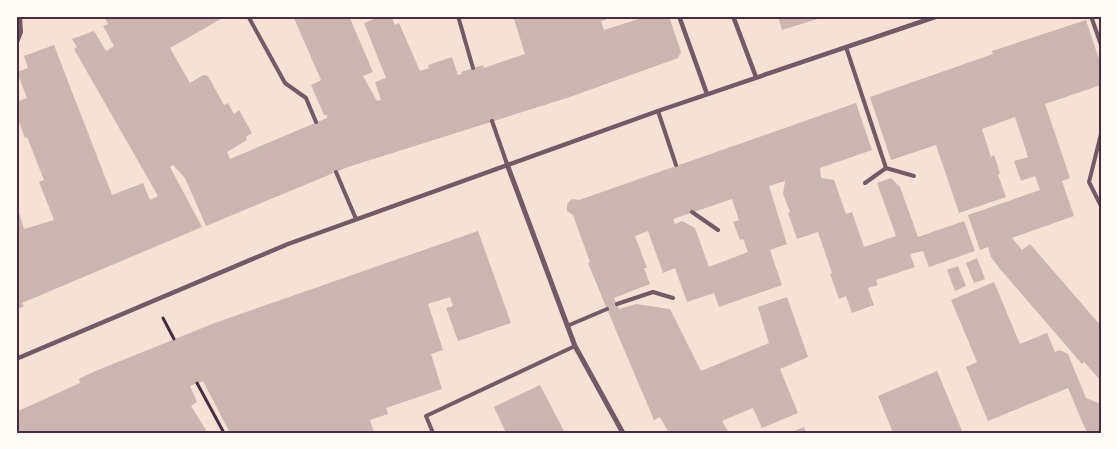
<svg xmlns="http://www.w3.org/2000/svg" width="1117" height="449" viewBox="0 0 1117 449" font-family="'IBM Plex Sans',sans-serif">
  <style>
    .building { fill: #ccb4b1; fill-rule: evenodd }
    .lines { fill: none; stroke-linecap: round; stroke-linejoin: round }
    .path { stroke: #4a2c40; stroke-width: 3 }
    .service { stroke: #755966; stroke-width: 4 }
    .pedestrian { stroke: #755966; stroke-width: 4.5 }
    .minor { stroke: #755966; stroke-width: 5 }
    .neatline { fill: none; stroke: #4a2c40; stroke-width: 2 }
  </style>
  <rect width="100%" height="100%" fill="#f7e1d7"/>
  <!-- building -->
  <path class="building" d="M 104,16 L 220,16 L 221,19 L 170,48 L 190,83 L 203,75 L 208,76 L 224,105 L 228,103 L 234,114 L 239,110 L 252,133 L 246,137 L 247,140 L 227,152 L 230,159 L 327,118 L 327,115 L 324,115 L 311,85 L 321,80 L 293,16 L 349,16 L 373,72 L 363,76 L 377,101 L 381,100 L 375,82 L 386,78 L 364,23 L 381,16 L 391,16 L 395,25 L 399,23 L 420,71 L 429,68 L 428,65 L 452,57 L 458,75 L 462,74 L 461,72 L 483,65 L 484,68 L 525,54 L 513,16 L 604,16 L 606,20 L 601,21 L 604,30 L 648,16 L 669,16 L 681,52 L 678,58 L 570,97 L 348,167 L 206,226 L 185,178 L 173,165 L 170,167 L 202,227 L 22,303 L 24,306 L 16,310 L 16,203 L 24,229 L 54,220 L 39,182 L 44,180 L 27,137 L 25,138 L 16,114 L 16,102 L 27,98 L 17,72 L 28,68 L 24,56 L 54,45 L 112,195 L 143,183 L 150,200 L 158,196 L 74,49 L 77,47 L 72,39 L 94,31 L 106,51 L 114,46 L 103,26 L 108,24 Z
    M 778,16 L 824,16 L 824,17 L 782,30 Z
    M 1086,20 L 1101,65 L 1101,85 L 1045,104 L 1070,178 L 1062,181 L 1074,216 L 1012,238 L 1022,250 L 1030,244 L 1101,326 L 1101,381 L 1084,362 L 1082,364 L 1000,269 L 991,257 L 988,247 L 980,250 L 968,215 L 1040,190 L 1035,176 L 1021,181 L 1014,161 L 1028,157 L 1015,117 L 982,129 L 991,157 L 994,155 L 1000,173 L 998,175 L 1006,197 L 959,213 L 936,145 L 891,160 L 870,97 L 993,54 L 992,51 Z
    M 856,103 L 872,150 L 820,168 L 821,178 L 834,180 L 846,214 L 852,212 L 864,247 L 896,236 L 877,183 L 891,178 L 900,187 L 918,237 L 964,221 L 975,251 L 929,267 L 923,251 L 910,254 L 915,267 L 876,280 L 878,285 L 868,288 L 874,305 L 852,313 L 846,296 L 839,299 L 830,274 L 832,273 L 818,232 L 797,239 L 788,213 L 790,212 L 783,194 L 785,181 L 769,186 L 787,244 L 770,250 L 782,285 L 719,307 L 714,293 L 687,302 L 675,268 L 663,273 L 648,231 L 635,236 L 647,268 L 644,268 L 650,284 L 614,298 L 619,309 L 636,304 L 670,309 L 701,371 L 769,343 L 758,307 L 787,297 L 808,357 L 780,369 L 798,413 L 762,428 L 753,408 L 722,421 L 729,433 L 669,433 L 660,417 L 654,420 L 604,302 L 588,263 L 590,262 L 573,215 L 567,211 L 567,204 L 572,199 L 579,200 ZM 732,199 L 739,220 L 733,222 L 740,240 L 743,239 L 748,252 L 709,267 L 695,228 L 682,221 L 675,224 L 673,219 Z
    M 478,231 L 511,323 L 458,341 L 446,308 L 453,306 L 450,297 L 428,304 L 443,350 L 431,354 L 442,389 L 386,408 L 388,414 L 370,420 L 374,433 L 230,433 L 203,381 L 190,386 L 197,402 L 191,406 L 206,430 L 202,433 L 16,433 L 16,412 L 80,383 L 79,379 L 93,372 L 212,324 Z
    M 977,258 L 985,279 L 974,283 L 966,263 Z
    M 958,266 L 966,286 L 955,291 L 947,270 Z
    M 994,282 L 1020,344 L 1047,333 L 1055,352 L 1060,350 L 1068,354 L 1086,398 L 1101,404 L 1101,433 L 1087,433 L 1068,388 L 988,421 L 966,367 L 977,362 L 951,300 Z
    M 937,371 L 963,433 L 893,433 L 878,396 Z
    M 540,385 L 565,433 L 506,433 L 494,407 Z
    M 804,427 L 806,433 L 789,433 Z"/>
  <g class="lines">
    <!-- path -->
    <path class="path" d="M 163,318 L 174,339
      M 197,383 L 224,433"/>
    <!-- service -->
    <path class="service" d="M 248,16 L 285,83 L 306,98 L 316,122
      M 458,16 L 473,68
      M 1091,16 L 1101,45
      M 16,45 L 21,32 L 20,16
      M 846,47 L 886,168 L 914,176
      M 658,111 L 676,165
      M 492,121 L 507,164
      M 1101,134 L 1089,182 L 1101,206
      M 336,172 L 356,219
      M 865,183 L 886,168
      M 692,212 L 718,230
      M 617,304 L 653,292 L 673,298
      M 567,326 L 607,309
      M 433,433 L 426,416 L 575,346"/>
    <!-- pedestrian -->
    <path class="pedestrian" d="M 679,16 L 707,94
      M 733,16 L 756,77
      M 16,359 L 288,244 L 658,111 L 938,16"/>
    <!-- minor -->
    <path class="minor" d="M 507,164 L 575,346 L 623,433"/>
  </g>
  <!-- border -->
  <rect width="1117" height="449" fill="none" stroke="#fffaf5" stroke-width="35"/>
  <rect x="18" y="18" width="1082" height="414" class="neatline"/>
</svg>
